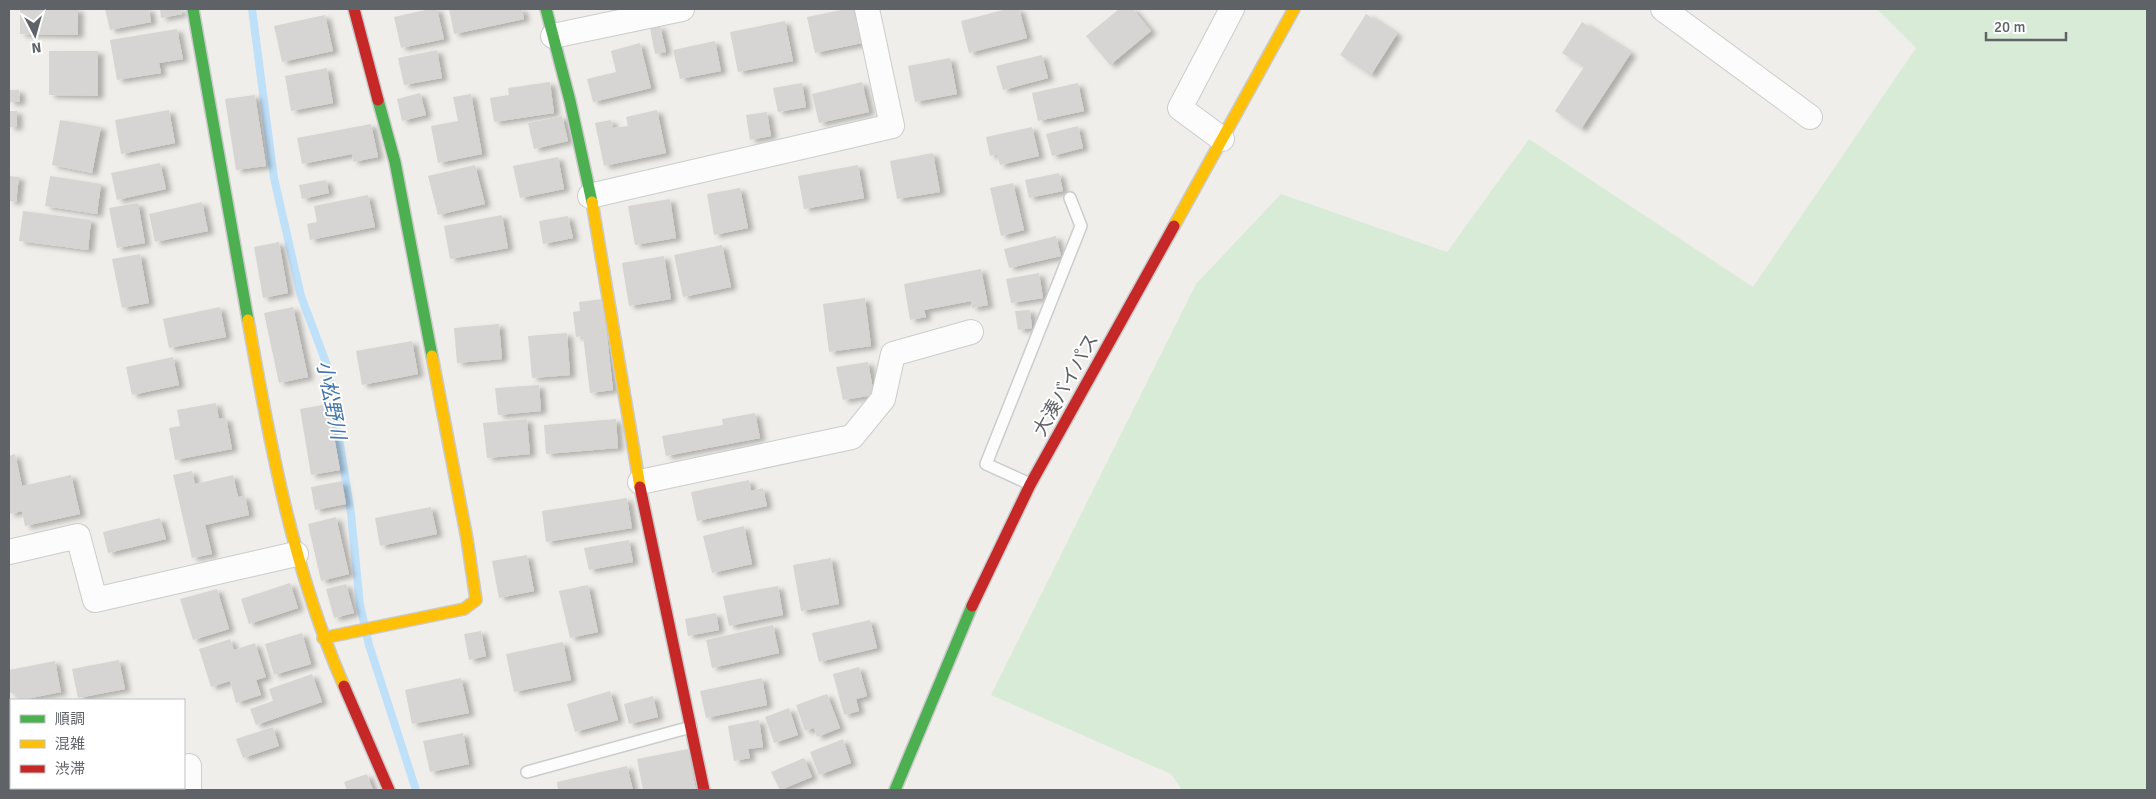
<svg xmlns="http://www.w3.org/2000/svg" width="2156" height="799" viewBox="0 0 2156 799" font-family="Signika,'Noto Sans JP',sans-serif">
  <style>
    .green { fill: #d8ebd6 }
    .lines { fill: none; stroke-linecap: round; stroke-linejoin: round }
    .stream { stroke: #bfe0f9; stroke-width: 8 }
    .building { fill: #d6d5d3; filter: url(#shadow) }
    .lane-casing { stroke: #cbcccc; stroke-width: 14 }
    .street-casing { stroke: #cbcccc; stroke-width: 26 }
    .fast-casing { stroke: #cacacb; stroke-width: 14 }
    .slow-casing { stroke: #cacacb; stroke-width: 14 }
    .jam-casing { stroke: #cacacb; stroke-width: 14 }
    .lane { stroke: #fdfcfc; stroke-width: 11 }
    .street { stroke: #fdfcfc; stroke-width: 24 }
    .fast { stroke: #4caf50; stroke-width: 11 }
    .slow { stroke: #ffc107; stroke-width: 11 }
    .jam { stroke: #c62828; stroke-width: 11 }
    .labels { text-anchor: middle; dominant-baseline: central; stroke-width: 4; stroke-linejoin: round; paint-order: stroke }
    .street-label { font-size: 19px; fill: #5f6368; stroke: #fff }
    .water-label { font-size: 20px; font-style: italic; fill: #4174aa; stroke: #fff }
  </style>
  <defs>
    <filter id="shadow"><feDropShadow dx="5.5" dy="3" stdDeviation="2.5" flood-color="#0004"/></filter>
  </defs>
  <rect width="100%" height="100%" fill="#efeeea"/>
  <!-- green -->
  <path class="green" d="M 1877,9 L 2147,9 L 2147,790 L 1182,790 L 1171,774 L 991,695 L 1196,284 L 1281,194 L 1447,252 L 1529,139 L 1753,287 L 1916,48 Z"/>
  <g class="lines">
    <!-- stream -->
    <path class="stream" d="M 252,9 L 274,178 L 301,296 L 328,368 L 351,514 L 360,605 L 369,645 L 416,790"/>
  </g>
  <!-- building -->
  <path class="building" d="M 20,9 L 78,9 L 78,35 L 20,34 Z
    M 105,9 L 149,9 L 151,22 L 110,30 Z
    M 160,9 L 181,9 L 182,14 L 161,18 Z
    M 430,9 L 437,9 L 444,39 L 401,48 L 394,17 Z
    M 449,9 L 522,9 L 524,19 L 454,34 Z
    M 846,9 L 855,9 L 862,43 L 815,53 L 807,17 Z
    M 1007,9 L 1019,9 L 1027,38 L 969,53 L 961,21 Z
    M 1119,9 L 1133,9 L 1151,31 L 1110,65 L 1086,36 Z
    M 1366,14 L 1397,34 L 1371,75 L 1340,55 Z
    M 325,15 L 333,51 L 282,62 L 274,26 Z
    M 785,21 L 793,61 L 738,72 L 730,32 Z
    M 1582,22 L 1631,53 L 1581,129 L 1555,111 L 1584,67 L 1562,53 Z
    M 660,26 L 666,52 L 655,54 L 650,28 Z
    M 177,29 L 183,59 L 159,63 L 161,73 L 117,80 L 110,40 Z
    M 715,41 L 721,71 L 680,79 L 673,50 Z
    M 640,43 L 651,88 L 593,102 L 587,79 L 616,72 L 611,51 Z
    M 437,50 L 442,78 L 404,85 L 398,58 Z
    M 49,51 L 98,51 L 98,96 L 49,95 Z
    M 1042,55 L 1048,78 L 1003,90 L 996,66 Z
    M 950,58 L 957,94 L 915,102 L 908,66 Z
    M 327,68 L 333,103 L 291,111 L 285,76 Z
    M 550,82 L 554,113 L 494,122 L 490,98 L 509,95 L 508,88 Z
    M 862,82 L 869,112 L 819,123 L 812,94 Z
    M 802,83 L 806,107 L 778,112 L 773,88 Z
    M 1078,83 L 1084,111 L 1038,121 L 1032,93 Z
    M 9,90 L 19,90 L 20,102 L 9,102 Z
    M 420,93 L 426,115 L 402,121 L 397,99 Z
    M 471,94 L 482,154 L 438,163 L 431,126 L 458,121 L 453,97 Z
    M 255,95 L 266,166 L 236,170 L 225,99 Z
    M 169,110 L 175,143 L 121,154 L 115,120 Z
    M 657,110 L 666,153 L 604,166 L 595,123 L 611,120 L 613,128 L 628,126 L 626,117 Z
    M 9,111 L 17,111 L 17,127 L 9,127 Z
    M 767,112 L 771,136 L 750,140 L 746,115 Z
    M 562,116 L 568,141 L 534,149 L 528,123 Z
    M 60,120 L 101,127 L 92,173 L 52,165 Z
    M 371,124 L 378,157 L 353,162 L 352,154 L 302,164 L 297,138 Z
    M 1078,126 L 1083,148 L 1052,156 L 1046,134 Z
    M 1032,127 L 1039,156 L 1000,165 L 997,154 L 990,156 L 986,137 Z
    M 933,153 L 940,192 L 897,199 L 890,161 Z
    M 558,157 L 564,189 L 520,198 L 513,166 Z
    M 160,163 L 166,189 L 117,200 L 111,173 Z
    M 475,165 L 485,204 L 438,215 L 428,176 Z
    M 858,165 L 864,198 L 804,209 L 798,176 Z
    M 1059,173 L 1063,191 L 1029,198 L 1025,180 Z
    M 9,176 L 19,177 L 16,202 L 9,201 Z
    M 50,176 L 101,184 L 97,214 L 45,206 Z
    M 326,180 L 329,193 L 302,199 L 299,185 Z
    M 1013,183 L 1024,230 L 1001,236 L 990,188 Z
    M 740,188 L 748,228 L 714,235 L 707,194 Z
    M 368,195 L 375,227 L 310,240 L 307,224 L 317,222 L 314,206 Z
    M 670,199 L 676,238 L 635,245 L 628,206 Z
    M 202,202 L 208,231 L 155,242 L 149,214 Z
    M 138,203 L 145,243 L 117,248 L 109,208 Z
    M 23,211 L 91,220 L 88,250 L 19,241 Z
    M 502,215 L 508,248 L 450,259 L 444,226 Z
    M 568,216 L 573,238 L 543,244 L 539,221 Z
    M 1056,236 L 1061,256 L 1009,268 L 1004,249 Z
    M 279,242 L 288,293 L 263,298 L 254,247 Z
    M 722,245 L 731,287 L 683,297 L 674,255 Z
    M 140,254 L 149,303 L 122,308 L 112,259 Z
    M 664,256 L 671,299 L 629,306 L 622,263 Z
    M 981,269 L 988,305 L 972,308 L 971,301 L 924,310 L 926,317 L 910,320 L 904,284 Z
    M 1039,273 L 1043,298 L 1011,303 L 1006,279 Z
    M 865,298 L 871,346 L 829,352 L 823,304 Z
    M 603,299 L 613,390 L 590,393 L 583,336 L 576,337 L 573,312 L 580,311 L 579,302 Z
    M 220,307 L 226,337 L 169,348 L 163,319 Z
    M 293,307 L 308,377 L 279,383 L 264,313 Z
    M 1030,310 L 1032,328 L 1018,330 L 1015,311 Z
    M 499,324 L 502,359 L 457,363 L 454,328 Z
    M 567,333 L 570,375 L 532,378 L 528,336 Z
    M 412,341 L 418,374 L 362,385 L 356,351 Z
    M 173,357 L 179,385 L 132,395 L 126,367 Z
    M 868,362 L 874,395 L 843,400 L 836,367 Z
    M 539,385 L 541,411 L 498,415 L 495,388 Z
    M 216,403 L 219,419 L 226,418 L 232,449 L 175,460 L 169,428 L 180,426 L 177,410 Z
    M 328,404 L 340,470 L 311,475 L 300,409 Z
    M 755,413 L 760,438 L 666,456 L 662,436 L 723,425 L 722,419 Z
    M 527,419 L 530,454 L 487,458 L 483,423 Z
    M 616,419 L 618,448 L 546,454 L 544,425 Z
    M 15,454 L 22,486 L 71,475 L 80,514 L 25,526 L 22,511 L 9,514 L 9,456 Z
    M 192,471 L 195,484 L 233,475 L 238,497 L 245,496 L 249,515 L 205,525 L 212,554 L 192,558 L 173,475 Z
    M 749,480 L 751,491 L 763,488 L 767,506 L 697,521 L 691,492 Z
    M 342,481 L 346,504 L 315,510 L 311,487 Z
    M 627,498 L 632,528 L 546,542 L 542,511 Z
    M 431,507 L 437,534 L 380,546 L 375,518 Z
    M 336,517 L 349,574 L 321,581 L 308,524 Z
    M 160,518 L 166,539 L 108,553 L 103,532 Z
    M 744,526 L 752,564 L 712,573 L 703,536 Z
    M 629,540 L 633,562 L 589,570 L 584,548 Z
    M 527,555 L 534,591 L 499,598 L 492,561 Z
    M 831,558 L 839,604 L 801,611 L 793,565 Z
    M 290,583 L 298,608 L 249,624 L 241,599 Z
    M 346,584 L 354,613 L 334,618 L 326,589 Z
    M 588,585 L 598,632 L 570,638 L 559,591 Z
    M 778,586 L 783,615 L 729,626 L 723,596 Z
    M 217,589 L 229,629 L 193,640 L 180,599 Z
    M 716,613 L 719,630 L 688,636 L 685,619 Z
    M 870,620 L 877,648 L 819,662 L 812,633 Z
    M 773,625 L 779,653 L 712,668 L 706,640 Z
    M 481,631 L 486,656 L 469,660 L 464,634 Z
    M 302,633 L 311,664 L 274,675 L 265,644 Z
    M 230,639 L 234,650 L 255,643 L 266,677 L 256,680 L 261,695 L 236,703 L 230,681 L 211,687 L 199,649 Z
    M 563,642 L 571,680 L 514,692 L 506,654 Z
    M 119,660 L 125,689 L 78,698 L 72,669 Z
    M 55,661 L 61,692 L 26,699 L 9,692 L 9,670 Z
    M 859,667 L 867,696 L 856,699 L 859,711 L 844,715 L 833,674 Z
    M 312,674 L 322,702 L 256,725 L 250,709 L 273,701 L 269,689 Z
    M 461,678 L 469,713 L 412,724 L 405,690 Z
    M 762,678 L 767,705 L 706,718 L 700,691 Z
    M 610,691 L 618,720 L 575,732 L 567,704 Z
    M 827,694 L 840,728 L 817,737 L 814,728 L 805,731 L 796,705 Z
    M 653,696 L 658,717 L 629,724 L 624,704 Z
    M 789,708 L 798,735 L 774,743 L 765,717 Z
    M 759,720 L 763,747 L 748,749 L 750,758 L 734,761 L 728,726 Z
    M 273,727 L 279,746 L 243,758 L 236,739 Z
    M 463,733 L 469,764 L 430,772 L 423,741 Z
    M 843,739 L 851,763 L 819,775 L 810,752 Z
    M 688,749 L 696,790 L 643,790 L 637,759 Z
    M 804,758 L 812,777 L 780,790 L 771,772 Z
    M 627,766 L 633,790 L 558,790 L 557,782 Z
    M 367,774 L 373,790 L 347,790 L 344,782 Z
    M 120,788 L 171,788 L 171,790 L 120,790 Z"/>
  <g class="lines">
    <defs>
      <path id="lane" d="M 1030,484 L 986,464 L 1081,226 L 1070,198
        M 527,772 L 691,727"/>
      <path id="street" d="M 1663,9 L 1810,117
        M 553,36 L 682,9
        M 1222,139 L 1180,108 L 1232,9
        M 590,196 L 892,126 L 867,9
        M 640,482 L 852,437 L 883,399 L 893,354 L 971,332
        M 9,552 L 78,536 L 95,600 L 296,554
        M 189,766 L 189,790"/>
      <path id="fast" d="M 193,9 L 248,320
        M 546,9 L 570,101 L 592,202
        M 378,100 L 395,162 L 432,356
        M 895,790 L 972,606"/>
      <path id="slow" d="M 592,202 L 640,487
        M 1174,226 L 1294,9
        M 248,320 C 270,445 293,570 344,686
        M 323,638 L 464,609 L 476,600 L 467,539 L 432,356"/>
      <path id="jam" d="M 354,9 L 378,100
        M 640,487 L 704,790
        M 972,606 L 1030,485 L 1174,226
        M 344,686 L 389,790"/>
    </defs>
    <!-- lane casing -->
    <use href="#lane" class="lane-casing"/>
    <!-- street casing -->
    <use href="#street" class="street-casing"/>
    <!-- fast casing -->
    <use href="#fast" class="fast-casing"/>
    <!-- slow casing -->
    <use href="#slow" class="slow-casing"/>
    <!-- jam casing -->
    <use href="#jam" class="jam-casing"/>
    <!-- lane -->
    <use href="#lane" class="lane"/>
    <!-- street -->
    <use href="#street" class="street"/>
    <!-- fast -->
    <use href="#fast" class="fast"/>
    <!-- slow -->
    <use href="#slow" class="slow"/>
    <!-- jam -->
    <use href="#jam" class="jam"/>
  </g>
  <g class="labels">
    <!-- street labels -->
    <g class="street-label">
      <text transform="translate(1066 385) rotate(-61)">大湊バイパス</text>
    </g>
    <!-- water labels -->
    <g class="water-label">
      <text transform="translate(331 400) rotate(79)">小松野川</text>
    </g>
  </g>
  <!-- border -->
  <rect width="2156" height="799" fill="none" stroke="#5f6368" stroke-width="20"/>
  <!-- legend -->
  <rect x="10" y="699" width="175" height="90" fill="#ffffff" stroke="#bfc1c3"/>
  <rect x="20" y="715" width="25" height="8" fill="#4caf50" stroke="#bfc1c3"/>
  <text x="55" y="724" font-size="15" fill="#5f6368">順調</text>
  <rect x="20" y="740" width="25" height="8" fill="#ffc107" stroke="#bfc1c3"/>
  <text x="55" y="749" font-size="15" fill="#5f6368">混雑</text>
  <rect x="20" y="765" width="25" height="8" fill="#c62828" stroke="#bfc1c3"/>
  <text x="55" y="774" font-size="15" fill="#5f6368">渋滞</text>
  <!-- north arrow -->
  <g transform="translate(35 35) rotate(174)" stroke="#ffffff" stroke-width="4" paint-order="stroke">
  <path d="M0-4L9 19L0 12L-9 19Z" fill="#5f6368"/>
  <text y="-8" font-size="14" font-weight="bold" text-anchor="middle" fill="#5f6368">N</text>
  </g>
  <!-- scale -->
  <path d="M1986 32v8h80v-8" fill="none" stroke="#5f6368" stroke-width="2.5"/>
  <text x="1994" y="32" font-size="15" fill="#5f6368" stroke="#ffffff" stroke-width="4" paint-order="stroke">20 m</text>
</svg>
